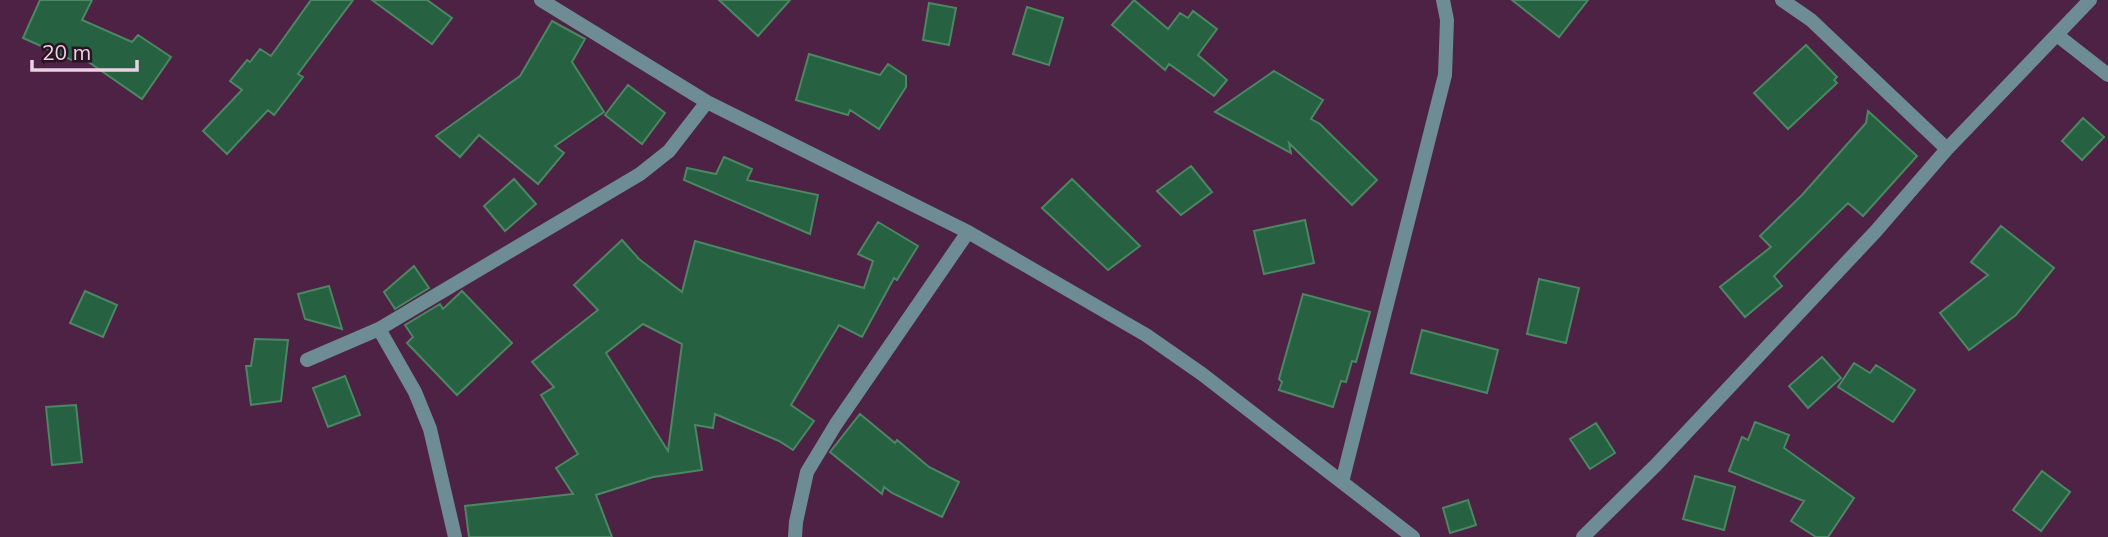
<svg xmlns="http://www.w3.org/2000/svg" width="2108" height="537" viewBox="0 0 2108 537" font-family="Mulish,sans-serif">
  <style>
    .building { fill: #266241; stroke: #4c8764; stroke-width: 2; fill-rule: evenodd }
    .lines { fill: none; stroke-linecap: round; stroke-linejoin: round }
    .street { stroke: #6d8c94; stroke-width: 14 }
  </style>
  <rect width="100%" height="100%" fill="#4e2244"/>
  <!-- building -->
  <path class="building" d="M 40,0 L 92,0 L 82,20 L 132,42 L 138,35 L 171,57 L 142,99 L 77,54 L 74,61 L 23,38 Z
    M 311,0 L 353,0 L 298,74 L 303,77 L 274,115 L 268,110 L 227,154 L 203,131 L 242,90 L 230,81 L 247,60 L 250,62 L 260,49 L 271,56 Z
    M 372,0 L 427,0 L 452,18 L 432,44 Z
    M 719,0 L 790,0 L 758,36 Z
    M 1134,0 L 1168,29 L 1180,13 L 1188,18 L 1193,11 L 1217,29 L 1198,55 L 1227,80 L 1214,96 L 1169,64 L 1165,70 L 1112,25 Z
    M 1512,0 L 1588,0 L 1559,37 Z
    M 929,3 L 956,8 L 949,45 L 923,40 Z
    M 1027,7 L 1063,18 L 1049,65 L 1013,54 Z
    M 552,21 L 585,39 L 572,62 L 604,112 L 555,146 L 564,153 L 538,184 L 479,135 L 460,157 L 436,136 L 520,76 Z
    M 1806,45 L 1837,77 L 1834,80 L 1837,83 L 1788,129 L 1754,93 Z
    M 809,54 L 880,75 L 888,64 L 906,76 L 906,87 L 879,129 L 850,110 L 848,115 L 796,100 Z
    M 1274,71 L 1323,100 L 1311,119 L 1320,124 L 1377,180 L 1352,205 L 1289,143 L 1291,153 L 1215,112 Z
    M 628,85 L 665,113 L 642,144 L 605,115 Z
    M 1868,111 L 1917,156 L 1863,216 L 1848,203 L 1774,276 L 1782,286 L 1745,317 L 1720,287 L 1771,247 L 1760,236 L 1802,195 L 1866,123 Z
    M 2083,118 L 2104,137 L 2082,160 L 2062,141 Z
    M 724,157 L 752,169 L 747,180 L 818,195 L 810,234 L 684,180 L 687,168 L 716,174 Z
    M 1191,166 L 1212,192 L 1181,215 L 1157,191 Z
    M 514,179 L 536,204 L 505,231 L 484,206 Z
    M 1072,179 L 1140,246 L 1108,270 L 1042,208 Z
    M 1305,220 L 1314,263 L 1264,274 L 1254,231 Z
    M 878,222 L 918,246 L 897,280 L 894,278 L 862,337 L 839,325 L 791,405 L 814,421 L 793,450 L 779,441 L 715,414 L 713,428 L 695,425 L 702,470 L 653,477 L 596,495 L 612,537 L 469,537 L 465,506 L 573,494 L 556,468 L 578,454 L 541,395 L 554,387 L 532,362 L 598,310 L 574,285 L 622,240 L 639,259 L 682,292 L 695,241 L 864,288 L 873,261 L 858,254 ZM 643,324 L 682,344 L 668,451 L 606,353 Z
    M 2001,226 L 2054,268 L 2016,315 L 1969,350 L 1940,313 L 1988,275 L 1971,262 Z
    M 414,266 L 429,288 L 395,309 L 384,292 Z
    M 1539,279 L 1579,288 L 1566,343 L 1527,334 Z
    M 329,286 L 342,329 L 305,319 L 298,294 Z
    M 85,291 L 117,305 L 103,337 L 70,323 Z
    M 462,291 L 512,343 L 457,395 L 407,343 L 413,337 L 405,325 L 440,304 L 443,309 Z
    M 1303,294 L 1370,312 L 1356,362 L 1352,361 L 1346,382 L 1341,381 L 1333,407 L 1279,390 L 1282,382 L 1279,379 Z
    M 1422,330 L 1498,350 L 1487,393 L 1411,373 Z
    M 255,339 L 288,340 L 281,401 L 251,405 L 246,366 L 251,366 Z
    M 1822,357 L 1841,378 L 1808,408 L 1789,386 Z
    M 1854,363 L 1870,373 L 1876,365 L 1915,390 L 1893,422 L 1838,387 Z
    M 345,376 L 360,415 L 328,427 L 313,388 Z
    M 76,405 L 82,462 L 52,465 L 46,407 Z
    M 860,414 L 895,443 L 897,440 L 929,467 L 959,482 L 942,517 L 892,493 L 884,487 L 882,494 L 830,452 Z
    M 1755,422 L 1789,435 L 1784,448 L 1854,498 L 1828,537 L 1816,537 L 1791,521 L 1804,501 L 1729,471 L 1742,437 L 1748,440 Z
    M 1596,423 L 1615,453 L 1590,469 L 1570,439 Z
    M 2042,471 L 2070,492 L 2041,531 L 2013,510 Z
    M 1695,476 L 1735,487 L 1724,530 L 1683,519 Z
    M 1468,500 L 1476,525 L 1450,533 L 1443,508 Z"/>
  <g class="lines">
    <!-- street -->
    <path class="street" d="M 541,0 L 707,102 L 968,232 L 1146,335 L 1202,374 L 1413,537
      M 1782,0 L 1811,20 L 1947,149
      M 2057,35 L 2108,75
      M 379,329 L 415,392 L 430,429 L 455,537
      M 307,360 L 379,329 L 640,174 L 669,151 L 707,102
      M 1342,482 L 1445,75 L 1447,20 L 1443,0
      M 795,537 L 796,522 L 807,472 L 836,424 L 968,232
      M 1583,537 L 1656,465 L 1876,231 L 1947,149 L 2090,0"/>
  </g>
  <!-- scale -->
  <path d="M32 60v10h105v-10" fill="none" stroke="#ecd0e4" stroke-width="3.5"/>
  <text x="42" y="60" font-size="21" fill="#ecd0e4" stroke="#281423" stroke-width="5" paint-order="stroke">20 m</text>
</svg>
